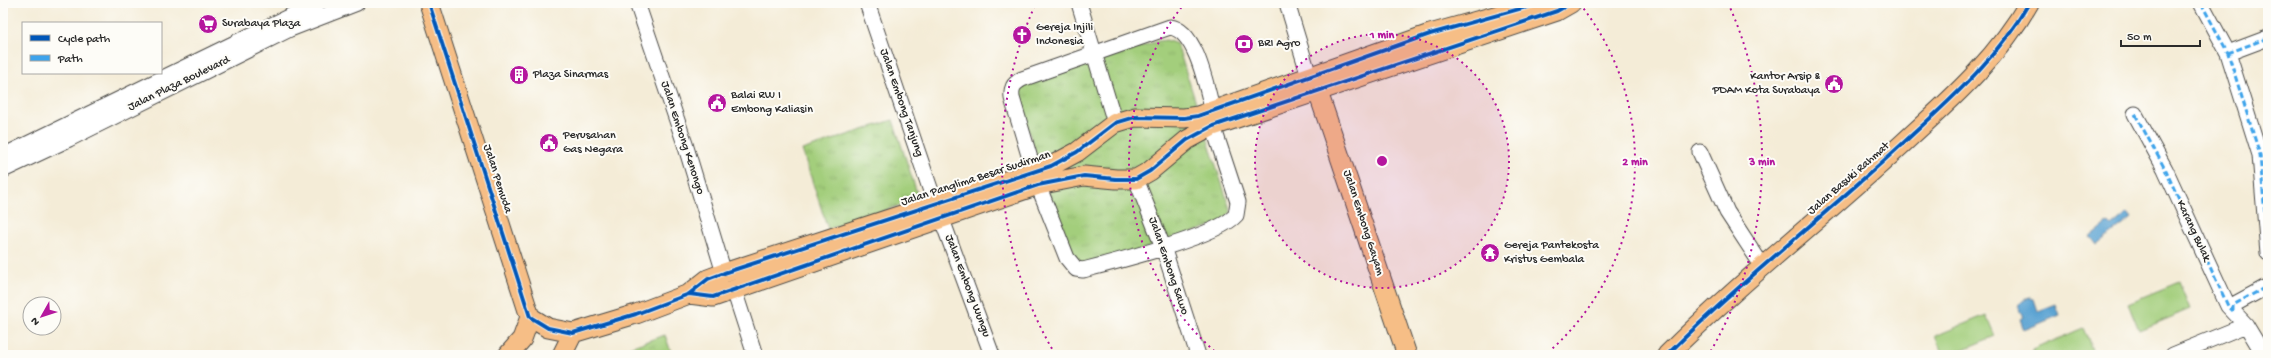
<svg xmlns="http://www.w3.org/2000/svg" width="2271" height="358" viewBox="0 0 2271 358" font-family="'Gochi Hand',sans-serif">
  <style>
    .grass { fill: url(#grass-tufts); stroke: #677c53 }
    .pitch { fill: #a3ce7b; stroke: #677c53 }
    .water { fill: #5da4d3; stroke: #44687f }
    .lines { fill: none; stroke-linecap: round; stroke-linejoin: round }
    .minor-casing { stroke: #494845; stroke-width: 17 }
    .major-casing { stroke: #494845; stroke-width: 21 }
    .minor { stroke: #fff; stroke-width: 15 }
    .major { stroke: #f6be86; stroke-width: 19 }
    .quiet { stroke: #3ea3eb; stroke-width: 3; stroke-dasharray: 6 3; stroke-linecap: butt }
    .cycleway-casing { stroke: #fdfcf7; stroke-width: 6 }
    .cycleway { stroke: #0057b8; stroke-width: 4 }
    .ring { fill: none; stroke: #b5179e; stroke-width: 2; stroke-dasharray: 2 4 }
    .labels { text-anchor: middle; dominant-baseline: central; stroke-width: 4; stroke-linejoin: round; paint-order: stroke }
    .poi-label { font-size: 12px; fill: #2b2b2b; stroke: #fdfcf7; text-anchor: start }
    .street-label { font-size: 12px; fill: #2b2b2b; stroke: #fdfcf7 }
    .centre { fill: #b5179e; stroke: #fdfcf7; stroke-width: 2 }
    .ring-label { font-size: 12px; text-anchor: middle; font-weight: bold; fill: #b5179e; stroke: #fdfcf7; stroke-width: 4; stroke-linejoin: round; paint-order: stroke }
  </style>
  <defs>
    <pattern id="grass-tufts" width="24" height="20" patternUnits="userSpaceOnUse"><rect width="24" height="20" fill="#a3ce7b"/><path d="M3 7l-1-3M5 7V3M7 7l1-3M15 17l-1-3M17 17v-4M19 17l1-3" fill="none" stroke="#8cb16a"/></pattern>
  </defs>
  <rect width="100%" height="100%" fill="#fdfcf7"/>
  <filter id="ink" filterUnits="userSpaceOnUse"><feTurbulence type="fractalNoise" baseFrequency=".025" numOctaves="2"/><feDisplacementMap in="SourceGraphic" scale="8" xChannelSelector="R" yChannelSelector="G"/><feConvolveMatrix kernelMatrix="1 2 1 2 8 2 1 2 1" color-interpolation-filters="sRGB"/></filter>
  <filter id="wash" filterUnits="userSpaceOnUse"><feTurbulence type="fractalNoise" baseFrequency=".012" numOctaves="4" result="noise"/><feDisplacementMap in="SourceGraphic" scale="16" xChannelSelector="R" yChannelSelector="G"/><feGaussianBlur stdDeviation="0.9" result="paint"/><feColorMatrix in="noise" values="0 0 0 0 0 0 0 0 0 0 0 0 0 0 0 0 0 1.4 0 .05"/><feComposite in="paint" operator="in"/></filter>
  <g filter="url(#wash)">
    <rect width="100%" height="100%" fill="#f4ecd7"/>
    <!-- grass -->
    <path class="grass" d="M 1166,40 L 1177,44 L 1231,212 L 1220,223 L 1085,269 L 1069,258 L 1015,88 L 1158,41 Z
      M 893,120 L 919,199 L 828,229 L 802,150 Z
      M 665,335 L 672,355 L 606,355 Z"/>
    <!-- pitch -->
    <path class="pitch" d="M 2179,282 L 2190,309 L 2139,330 L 2128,303 Z
      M 1986,315 L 1995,336 L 1949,355 L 1943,355 L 1935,336 Z
      M 2083,328 L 2094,354 L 2034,355 L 2032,350 Z"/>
    <!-- water -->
    <path class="water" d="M 2128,213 L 2132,218 L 2097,245 L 2090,236 L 2107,223 L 2111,227 Z
      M 2030,298 L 2034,299 L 2038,311 L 2056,304 L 2060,315 L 2024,330 L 2020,319 L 2023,317 C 2016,308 2019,300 2030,298 Z"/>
  </g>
  <g filter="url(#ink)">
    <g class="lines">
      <defs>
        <path id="minor" d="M 637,3 L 685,144 L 724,273
          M 867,3 L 935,203
          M 1079,3 L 1115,123
          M 1287,3 L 1309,76
          M 2201,3 L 2228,53 L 2260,155 L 2268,253
          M 2228,53 L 2268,38
          M 2135,114 L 2165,169 L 2228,306 L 2246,325 L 2264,355
          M 1700,152 L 1727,212 L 1763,267
          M 3,156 L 317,3
          M 3,170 L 69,139 L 290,29 L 357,3
          M 1034,172 L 1012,98 C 1011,88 1013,84 1022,79 L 1170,27 C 1197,30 1207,90 1213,112
          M 1136,179 L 1163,247 L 1198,355
          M 1038,185 L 1067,258 L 1076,269 L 1083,270 C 1114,262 1218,236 1236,215 L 1238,202 L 1213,126
          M 941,217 L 992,355
          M 734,290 L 755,355
          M 2233,311 L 2233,305 L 2268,286
          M 2173,355 L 2246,325"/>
        <path id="major" d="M 429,3 L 530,317 L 548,328 L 573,333 L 636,314 L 689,294 L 708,279 L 724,273 L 1051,166 L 1077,152 L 1115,123 L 1135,117 L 1184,118 L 1198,116 L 1430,34 L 1541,3
          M 1318,92 L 1407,355
          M 689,294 L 713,297 L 1038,185 L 1084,176 L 1116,179 L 1136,179 L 1150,171 L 1187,140 L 1213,126 L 1557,11 L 1571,3
          M 508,355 L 522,339 L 530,317
          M 562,355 L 573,333
          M 1667,355 C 1745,277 1832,210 1913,134 C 1956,95 2000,54 2029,3"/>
      </defs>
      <!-- minor casing -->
      <use href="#minor" class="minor-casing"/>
      <!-- major casing -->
      <use href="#major" class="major-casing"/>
      <!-- minor -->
      <use href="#minor" class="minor"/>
      <!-- major -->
      <use href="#major" class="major"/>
      <!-- quiet -->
      <path class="quiet" d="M 2201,3 L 2228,53 L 2260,155 L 2268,253
        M 2228,53 L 2268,38
        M 2135,114 L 2165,169 L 2228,306 L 2233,311
        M 2233,311 L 2233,305 L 2268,286
        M 2264,354 L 2268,352"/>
      <defs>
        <path id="cycleway" d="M 429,3 L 530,317 L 548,328 L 573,333 L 636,314 L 689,294 L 708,279 L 724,273 L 1051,166 L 1077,152 L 1115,123 L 1135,117 L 1184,118 L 1198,116 L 1430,34 L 1541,3
          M 689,294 L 713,297 L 1038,185 L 1084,176 L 1116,179 L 1136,179 L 1150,171 L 1187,140 L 1213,126 L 1557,11 L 1571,3
          M 1667,355 C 1745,277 1832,210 1913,134 C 1956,95 2000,54 2029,3"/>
      </defs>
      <!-- cycleway casing -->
      <use href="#cycleway" class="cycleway-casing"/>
      <!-- cycleway -->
      <use href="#cycleway" class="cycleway"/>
    </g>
  </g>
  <!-- distance rings -->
  <circle cx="1382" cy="161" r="127" fill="#b5179e" fill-opacity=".12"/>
  <g class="ring">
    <circle cx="1382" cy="161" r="127"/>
    <path d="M1219 355A253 253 0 0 1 1184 4M1580 4A253 253 0 0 1 1545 355"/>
    <path d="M1055 354A380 380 0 0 1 1036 3M1728 3A380 380 0 0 1 1709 354"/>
  </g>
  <!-- icons -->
  <defs>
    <symbol id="supermarket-disc" viewBox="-11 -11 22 22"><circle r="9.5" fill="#b5179e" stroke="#fdfcf7"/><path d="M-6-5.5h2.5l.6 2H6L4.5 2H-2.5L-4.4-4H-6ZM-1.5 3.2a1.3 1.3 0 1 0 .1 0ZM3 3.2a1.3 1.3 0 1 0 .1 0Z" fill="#fff"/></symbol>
    <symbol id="church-disc" viewBox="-11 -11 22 22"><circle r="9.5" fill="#b5179e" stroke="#fdfcf7"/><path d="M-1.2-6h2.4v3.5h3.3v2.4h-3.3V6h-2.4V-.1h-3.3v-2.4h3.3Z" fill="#fff"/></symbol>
    <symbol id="bank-disc" viewBox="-11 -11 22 22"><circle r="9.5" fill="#b5179e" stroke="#fdfcf7"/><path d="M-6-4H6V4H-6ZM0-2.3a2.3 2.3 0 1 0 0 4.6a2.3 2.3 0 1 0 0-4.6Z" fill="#fff"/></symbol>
    <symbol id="building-disc" viewBox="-11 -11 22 22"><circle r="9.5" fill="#b5179e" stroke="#fdfcf7"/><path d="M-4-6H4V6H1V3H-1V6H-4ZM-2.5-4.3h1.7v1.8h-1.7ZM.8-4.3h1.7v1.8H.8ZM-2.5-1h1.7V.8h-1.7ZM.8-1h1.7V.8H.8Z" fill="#fff"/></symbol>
    <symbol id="civic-disc" viewBox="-11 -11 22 22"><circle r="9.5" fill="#b5179e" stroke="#fdfcf7"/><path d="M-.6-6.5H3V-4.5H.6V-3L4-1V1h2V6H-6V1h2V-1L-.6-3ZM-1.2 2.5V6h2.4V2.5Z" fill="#fff"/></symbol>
    <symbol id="temple-disc" viewBox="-11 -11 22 22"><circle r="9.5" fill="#b5179e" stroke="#fdfcf7"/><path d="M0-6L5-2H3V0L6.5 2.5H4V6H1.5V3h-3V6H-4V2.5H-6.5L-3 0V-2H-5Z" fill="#fff"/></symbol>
  </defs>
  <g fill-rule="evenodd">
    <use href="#supermarket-disc" x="197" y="13" width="22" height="22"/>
    <use href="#church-disc" x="1011" y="24" width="22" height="22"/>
    <use href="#bank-disc" x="1233" y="33" width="22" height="22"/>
    <use href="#building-disc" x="508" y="64" width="22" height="22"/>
    <use href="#civic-disc" x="1823" y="73" width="22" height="22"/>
    <use href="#civic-disc" x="706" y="92" width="22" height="22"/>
    <use href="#civic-disc" x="538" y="132" width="22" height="22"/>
    <use href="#temple-disc" x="1479" y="242" width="22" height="22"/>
  </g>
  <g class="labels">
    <!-- poi labels -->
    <g class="poi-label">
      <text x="222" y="24">Surabaya Plaza</text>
      <text x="1036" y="28">Gereja Injili<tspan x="1036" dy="14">Indonesia</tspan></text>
      <text x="1258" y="44">BRI Agro</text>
      <text x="533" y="75">Plaza Sinarmas</text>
      <text x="1820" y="77" text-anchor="end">Kantor Arsip &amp;<tspan x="1820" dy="14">PDAM Kota Surabaya</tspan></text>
      <text x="731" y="96">Balai RW I<tspan x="731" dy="14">Embong Kaliasin</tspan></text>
      <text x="563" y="136">Perusahan<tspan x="563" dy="14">Gas Negara</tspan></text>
      <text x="1504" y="246">Gereja Pantekosta<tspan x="1504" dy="14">Kristus Gembala</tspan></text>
    </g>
    <!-- street labels -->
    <g class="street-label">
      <text transform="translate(179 84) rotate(-26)">Jalan Plaza Boulevard</text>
      <text transform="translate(901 103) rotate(71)">Jalan Embong Tanjung</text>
      <text transform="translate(682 138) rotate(72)">Jalan Embong Kenongo</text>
      <text transform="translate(497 179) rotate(72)">Jalan Pemuda</text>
      <text transform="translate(976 179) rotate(-18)">Jalan Panglima Besar Sudirman</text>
      <text transform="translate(1849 179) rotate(-41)">Jalan Basuki Rahmat</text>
      <text transform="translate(1363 223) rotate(72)">Jalan Embong Gayam</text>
      <text transform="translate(2193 231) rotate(65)">Karang Bulak</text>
      <text transform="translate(1168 266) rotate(71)">Jalan Embong Sawo</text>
      <text transform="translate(967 286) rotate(69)">Jalan Embong Wungu</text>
    </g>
  </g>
  <circle cx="1382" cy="161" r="6" class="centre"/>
  <g class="ring-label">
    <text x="1382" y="38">1 min</text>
    <text x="1635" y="165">2 min</text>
    <text x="1762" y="165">3 min</text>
  </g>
  <!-- margin -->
  <rect width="2271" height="358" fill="none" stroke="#fdfcf7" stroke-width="16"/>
  <!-- legend -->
  <rect x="22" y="22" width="140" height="52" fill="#fdfcf7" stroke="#a9a8a5"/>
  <rect x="30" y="35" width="20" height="6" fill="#0057b8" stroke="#a9a8a5"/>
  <text x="58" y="42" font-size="12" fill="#2b2b2b">Cycle path</text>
  <rect x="30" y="55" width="20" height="6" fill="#3ea3eb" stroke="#a9a8a5"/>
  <text x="58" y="62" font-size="12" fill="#2b2b2b">Path</text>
  <!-- north arrow -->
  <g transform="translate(42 316) rotate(231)"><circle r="19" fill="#fdfcf7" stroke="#a9a8a5"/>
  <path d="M0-3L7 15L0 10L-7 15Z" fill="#b5179e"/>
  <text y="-6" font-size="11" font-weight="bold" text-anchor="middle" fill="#2b2b2b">N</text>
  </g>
  <!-- scale -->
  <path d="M2121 40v6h79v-6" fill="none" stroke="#2b2b2b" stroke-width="2"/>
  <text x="2127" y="40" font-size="12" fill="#2b2b2b" stroke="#fdfcf7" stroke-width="3" paint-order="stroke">50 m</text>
</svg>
